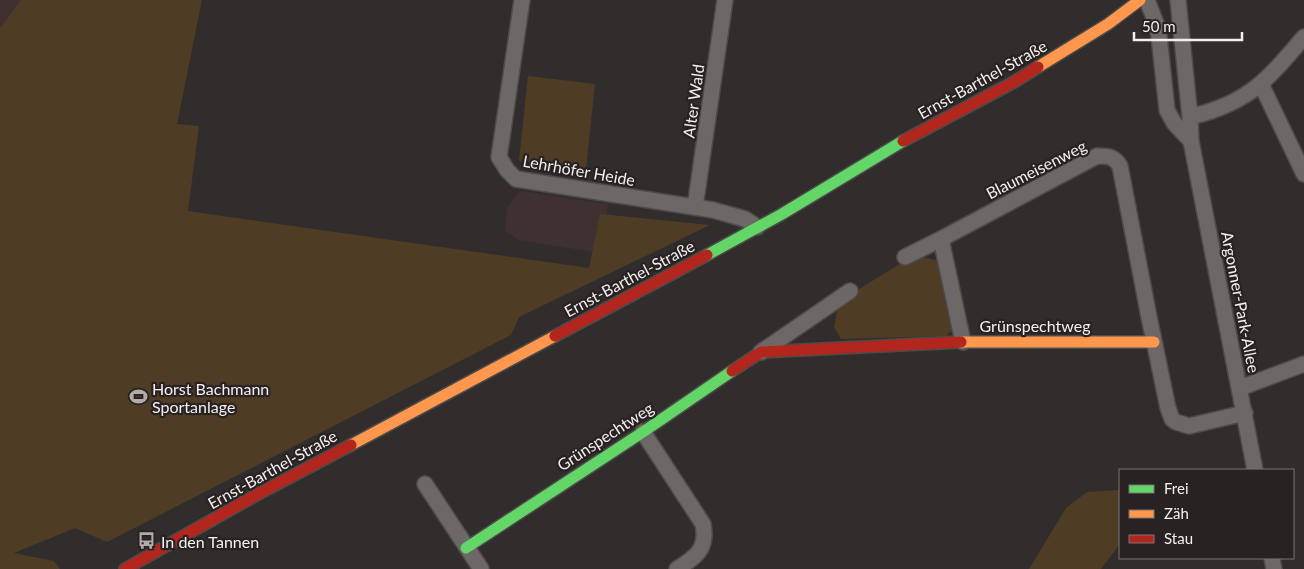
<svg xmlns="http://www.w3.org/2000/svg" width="1304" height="569" viewBox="0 0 1304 569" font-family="Lato,sans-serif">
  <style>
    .built { fill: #3f3131 }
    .green { fill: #4e3d24 }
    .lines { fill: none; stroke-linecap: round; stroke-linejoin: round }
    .street-casing { stroke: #4e4a4a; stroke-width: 18 }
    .fast-casing { stroke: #4e4a4a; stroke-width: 14 }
    .slow-casing { stroke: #4e4a4a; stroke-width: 14 }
    .jam-casing { stroke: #4e4a4a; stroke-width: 14 }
    .street { stroke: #6c6868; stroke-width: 15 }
    .fast { stroke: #63d668; stroke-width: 11 }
    .slow { stroke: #ff974d; stroke-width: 11 }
    .jam { stroke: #b3261e; stroke-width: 11 }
    .labels { text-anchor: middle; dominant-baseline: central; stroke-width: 4.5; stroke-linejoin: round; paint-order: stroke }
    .street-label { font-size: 16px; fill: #f5f0f0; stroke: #292222 }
    .poi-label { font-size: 16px; fill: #f5f0f0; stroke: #292222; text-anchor: start }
  </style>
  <rect width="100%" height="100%" fill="#312d2d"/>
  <!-- built -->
  <path class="built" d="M 0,0 L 21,0 L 0,28 Z
    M 520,191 L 608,204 L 600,253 L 518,240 L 505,230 L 507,208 Z"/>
  <!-- green -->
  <path class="green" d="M 21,0 L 202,0 L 177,124 L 199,126 L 188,211 L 589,268 L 600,214 L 710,225 L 519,317 L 511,335 L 107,542 L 75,528 L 14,553 L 54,561 L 60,569 L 0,569 L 0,28 Z
    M 528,76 L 595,84 L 586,169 L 519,161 Z
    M 913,256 L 937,260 L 952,327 L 951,331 L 946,336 L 841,339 L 834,327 L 837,311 L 841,300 Z
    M 1120,490 L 1120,544 L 1101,569 L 1029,569 L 1066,508 L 1087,492 Z"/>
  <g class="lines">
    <defs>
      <path id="street" d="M 522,0 L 499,157 L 507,170 L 516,179 L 713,210 L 745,219 L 757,227
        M 1147,0 L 1156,23 L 1159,36 L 1167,110 L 1174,123 L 1191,141
        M 1178,0 L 1190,117 L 1191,141 L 1255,470
        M 1261,84 L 1304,174
        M 1190,117 C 1215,111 1240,101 1259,85 C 1276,71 1290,53 1304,37
        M 695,207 L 725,0
        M 941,239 L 963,342
        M 905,257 L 941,239 L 1097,156 C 1108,156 1114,156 1120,166 L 1149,317 L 1168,408 L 1172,419 L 1176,422 L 1189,426 L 1245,413
        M 761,352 L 850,291
        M 1240,388 L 1304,364
        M 643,432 L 703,524 C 708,549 696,557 677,569
        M 425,484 L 481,569
        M 1272,558 L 1274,569"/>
      <path id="fast" d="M 707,255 L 782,214 L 903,141
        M 466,548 L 643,432 L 732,371"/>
      <path id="slow" d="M 1038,67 L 1108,24 L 1140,0
        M 961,342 L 1154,342
        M 351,445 L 555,336"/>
      <path id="jam" d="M 903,141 L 1014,82 L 1038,67
        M 555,336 L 707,255
        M 732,371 L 761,352 L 961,342
        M 125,569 L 258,494 L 351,445"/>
    </defs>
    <!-- street casing -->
    <use href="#street" class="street-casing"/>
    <!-- fast casing -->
    <use href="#fast" class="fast-casing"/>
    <!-- slow casing -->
    <use href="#slow" class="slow-casing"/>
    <!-- jam casing -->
    <use href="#jam" class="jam-casing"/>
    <!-- street -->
    <use href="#street" class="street"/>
    <!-- fast -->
    <use href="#fast" class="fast"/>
    <!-- slow -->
    <use href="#slow" class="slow"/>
    <!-- jam -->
    <use href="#jam" class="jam"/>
  </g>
  <!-- icons -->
  <defs>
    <symbol id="stadium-bare" viewBox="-9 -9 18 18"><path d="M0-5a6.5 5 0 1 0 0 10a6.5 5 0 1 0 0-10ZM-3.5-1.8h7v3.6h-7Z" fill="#b0acac" stroke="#292222" stroke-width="2.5" paint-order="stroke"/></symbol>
    <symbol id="bus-bare" viewBox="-9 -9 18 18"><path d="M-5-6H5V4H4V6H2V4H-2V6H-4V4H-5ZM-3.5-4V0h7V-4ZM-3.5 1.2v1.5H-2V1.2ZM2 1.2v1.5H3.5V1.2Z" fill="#b0acac" stroke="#292222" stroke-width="2.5" paint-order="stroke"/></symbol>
  </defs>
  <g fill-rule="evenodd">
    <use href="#stadium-bare" x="126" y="384" width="25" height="25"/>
    <use href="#bus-bare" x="134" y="528" width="25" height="25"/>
  </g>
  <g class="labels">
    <!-- street labels -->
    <g class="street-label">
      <text transform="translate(982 79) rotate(-29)">Ernst-Barthel-Straße</text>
      <text transform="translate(693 101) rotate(-82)">Alter Wald</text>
      <text transform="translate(1036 169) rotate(-27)">Blaumeisenweg</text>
      <text transform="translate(579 170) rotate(10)">Lehrhöfer Heide</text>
      <text transform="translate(629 278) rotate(-28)">Ernst-Barthel-Straße</text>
      <text transform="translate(1241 302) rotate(79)">Argonner-Park-Allee</text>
      <text x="1035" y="325">Grünspechtweg</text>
      <text transform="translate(605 436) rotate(-33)">Grünspechtweg</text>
      <text transform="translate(272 469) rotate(-29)">Ernst-Barthel-Straße</text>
    </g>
    <!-- poi labels -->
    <g class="poi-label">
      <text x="152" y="388">Horst Bachmann<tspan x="152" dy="18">Sportanlage</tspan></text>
      <text x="161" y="541">In den Tannen</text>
    </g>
  </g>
  <!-- legend -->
  <rect x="1119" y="469" width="175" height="90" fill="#292222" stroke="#7b7474"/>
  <rect x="1129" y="485" width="25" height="8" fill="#63d668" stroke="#7b7474"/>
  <text x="1164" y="494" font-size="15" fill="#f5f0f0">Frei</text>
  <rect x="1129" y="510" width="25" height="8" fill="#ff974d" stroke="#7b7474"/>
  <text x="1164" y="519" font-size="15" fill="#f5f0f0">Zäh</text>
  <rect x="1129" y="535" width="25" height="8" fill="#b3261e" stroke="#7b7474"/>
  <text x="1164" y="544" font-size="15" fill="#f5f0f0">Stau</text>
  <!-- scale -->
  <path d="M1134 32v8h108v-8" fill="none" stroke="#f5f0f0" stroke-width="2.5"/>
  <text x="1142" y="32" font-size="15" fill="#f5f0f0" stroke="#292222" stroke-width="4" paint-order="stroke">50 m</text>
</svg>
